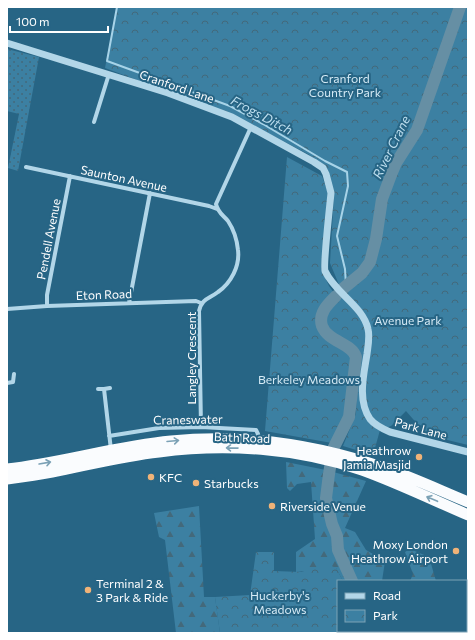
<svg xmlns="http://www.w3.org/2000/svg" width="475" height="640" viewBox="0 0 475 640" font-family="Commissioner,sans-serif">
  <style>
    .grass { fill: url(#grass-dots) }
    .forest { fill: url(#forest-firs) }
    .park { fill: url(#park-crowns) }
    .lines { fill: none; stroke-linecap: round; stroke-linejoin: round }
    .stream { stroke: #a7d3e8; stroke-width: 2 }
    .river { stroke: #668fa4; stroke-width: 12 }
    .minor { stroke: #b2d6e8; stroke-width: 4 }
    .tertiary { stroke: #b2d6e8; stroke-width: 7 }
    .trunk { stroke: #fafcfe; stroke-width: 11 }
    .oneway { stroke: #7ba1b5 }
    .poi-dot { fill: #f0b378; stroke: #276585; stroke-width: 1.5 }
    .labels { text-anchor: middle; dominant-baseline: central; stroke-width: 4; stroke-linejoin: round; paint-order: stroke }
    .park-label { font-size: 12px; fill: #d6ebf6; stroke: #276585 }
    .street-label { font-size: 12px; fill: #fff; stroke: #276585 }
    .poi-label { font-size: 12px; fill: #fff; stroke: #276585; text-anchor: start }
    .water-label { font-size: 13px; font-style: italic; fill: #bedfef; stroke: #276585 }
  </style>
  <defs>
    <pattern id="grass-dots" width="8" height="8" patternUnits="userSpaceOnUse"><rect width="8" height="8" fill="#3c80a2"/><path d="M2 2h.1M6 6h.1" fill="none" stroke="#43697b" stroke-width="1.8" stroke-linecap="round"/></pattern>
    <pattern id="forest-firs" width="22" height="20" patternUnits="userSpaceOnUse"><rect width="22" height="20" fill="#3c80a2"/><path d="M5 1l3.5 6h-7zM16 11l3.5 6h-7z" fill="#43697b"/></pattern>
    <pattern id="park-crowns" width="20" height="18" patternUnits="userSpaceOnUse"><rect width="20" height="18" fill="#3c80a2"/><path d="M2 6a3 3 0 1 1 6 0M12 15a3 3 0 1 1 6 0" fill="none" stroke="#43697b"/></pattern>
  </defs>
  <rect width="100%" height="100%" fill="#276585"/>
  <!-- grass -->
  <path class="grass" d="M 7,49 L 39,57 L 18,171 L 8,168 L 19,114 L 7,111 Z"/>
  <!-- forest -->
  <path class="forest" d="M 286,462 L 326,470 L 366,481 L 345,528 L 355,532 L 366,550 L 385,561 L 382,581 L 343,581 L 336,568 L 296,572 L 296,552 L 315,539 L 311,482 L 297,484 L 290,491 L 287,488 Z
    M 199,506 L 204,597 L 215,597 L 220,633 L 176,633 L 165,540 L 159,537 L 154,513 Z
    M 410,549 L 429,557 L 436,581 L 410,581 L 413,574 L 405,552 Z
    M 361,631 L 445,631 L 445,633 L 361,633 Z"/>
  <!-- park -->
  <path class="park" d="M 117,7 L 455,7 L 414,125 L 390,170 L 380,199 L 375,235 L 367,264 L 360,272 L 340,287 L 330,263 L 334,194 L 325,166 L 308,154 L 264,131 L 140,81 L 105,68 Z
    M 462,7 L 468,7 L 468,445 L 427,435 L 406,411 L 391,426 L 380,430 L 373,455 L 343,446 L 356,414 L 358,355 L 355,350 L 332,336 L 325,329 L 323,320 L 326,312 L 347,290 L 369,273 L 376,255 L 383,213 L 388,191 L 397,168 L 418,133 Z
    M 287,157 L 322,176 L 328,193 L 321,269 L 329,286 L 334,293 C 328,301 319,310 318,320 C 317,334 341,348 351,355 L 347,414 L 332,443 L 265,431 Z
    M 256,552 L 274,552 L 274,571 L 301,572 L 327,564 L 336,568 L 343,581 L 338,581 L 338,631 L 361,631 L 361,633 L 220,633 L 215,597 L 250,595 Z"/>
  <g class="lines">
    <!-- stream -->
    <path class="stream" d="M 117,7 L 107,61 L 230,106 L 263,124 L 325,161 L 347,172 L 348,186 L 337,236 L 345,269 L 346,286"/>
    <!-- river -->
    <path class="river" d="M 340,291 L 362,273 L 370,262 L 376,239 L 382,199 L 391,175 L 396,163 L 417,130 L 460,7
      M 336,296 C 328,304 318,313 322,326 C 328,342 352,343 356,357 L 349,417 L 333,449 L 329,474 L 326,498 L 332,524 L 337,536 L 338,550 L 352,581
      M 370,631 L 370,633"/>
    <!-- minor -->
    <path class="minor" d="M 94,122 L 109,74
      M 26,167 L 209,206 L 217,209
      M 129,303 L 150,193
      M 47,306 L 47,295 L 70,176
      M 7,309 L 47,306 L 196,301 L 201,303
      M 7,383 L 13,382 L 14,374
      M 110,388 L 104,389 L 111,450
      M 98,389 L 104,389
      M 201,427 L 199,311 C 202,298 209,299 218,292 C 231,283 240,266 238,250 C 237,240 234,230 228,221 C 223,215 218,213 216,204 L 251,127
      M 109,436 L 159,428 L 201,427 L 256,430 L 258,434 L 259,439"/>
    <!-- tertiary -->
    <path class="tertiary" d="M 7,43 L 168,93 L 232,117 L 314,162 L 323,168 L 326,174 L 331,193 C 330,204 323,265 325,271 C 335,293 363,306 368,329 C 370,337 368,346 367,354 C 364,374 357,400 370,419 C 374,424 383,429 390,432 L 468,452"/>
    <!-- trunk -->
    <path class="trunk" d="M 7,469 C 62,463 116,446 171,441 C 244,434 318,445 387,469 C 414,478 441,491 468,502
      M 7,479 C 22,477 37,475 52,472 C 88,465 123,456 159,452 C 226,443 297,448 362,470 C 398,483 433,500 468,515"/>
  </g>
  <!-- one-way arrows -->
  <defs><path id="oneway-shaft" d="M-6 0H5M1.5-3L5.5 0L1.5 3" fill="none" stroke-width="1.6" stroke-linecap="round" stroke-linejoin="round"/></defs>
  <g class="oneway">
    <use href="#oneway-shaft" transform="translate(173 441) rotate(-5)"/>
    <use href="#oneway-shaft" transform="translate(232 448) rotate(-179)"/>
    <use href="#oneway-shaft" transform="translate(45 463) rotate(-10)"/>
    <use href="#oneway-shaft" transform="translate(432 499) rotate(-157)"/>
  </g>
  <!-- markers -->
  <g class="poi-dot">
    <circle cx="419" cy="457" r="4"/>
    <circle cx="151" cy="477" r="4"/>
    <circle cx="196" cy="483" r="4"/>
    <circle cx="272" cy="506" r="4"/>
    <circle cx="456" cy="551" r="4"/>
    <circle cx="88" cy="590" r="4"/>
  </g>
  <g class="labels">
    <!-- park labels -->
    <g class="park-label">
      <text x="345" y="78">Cranford<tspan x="345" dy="14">Country Park</tspan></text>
      <text x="408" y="320">Avenue Park</text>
      <text x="309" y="379">Berkeley Meadows</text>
      <text x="280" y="595">Huckerby's<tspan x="280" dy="14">Meadows</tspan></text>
    </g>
    <!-- street labels -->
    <g class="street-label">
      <text transform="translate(177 86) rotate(19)">Cranford Lane</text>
      <text transform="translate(124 178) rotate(12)">Saunton Avenue</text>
      <text transform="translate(48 239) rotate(-79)">Pendell Avenue</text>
      <text transform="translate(104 294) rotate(-2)">Eton Road</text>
      <text transform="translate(191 358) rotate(-90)">Langley Crescent</text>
      <text transform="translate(188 419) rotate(-1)">Craneswater</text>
      <text transform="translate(421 428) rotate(15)">Park Lane</text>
      <text transform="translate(242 437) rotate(2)">Bath Road</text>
    </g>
    <!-- poi labels -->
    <g class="poi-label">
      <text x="411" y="450" text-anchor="end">Heathrow<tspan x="411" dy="14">Jamia Masjid</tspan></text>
      <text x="159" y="477">KFC</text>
      <text x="204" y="483">Starbucks</text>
      <text x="280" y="506">Riverside Venue</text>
      <text x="448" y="544" text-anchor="end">Moxy London<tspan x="448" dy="14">Heathrow Airport</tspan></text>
      <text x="96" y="583">Terminal 2 &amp;<tspan x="96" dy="14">3 Park &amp; Ride</tspan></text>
    </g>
    <!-- water labels -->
    <g class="water-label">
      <text transform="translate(262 115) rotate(28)">Frogs Ditch</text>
      <text transform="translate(391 147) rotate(-64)">River Crane</text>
    </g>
  </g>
  <!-- border -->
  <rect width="475" height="640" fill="none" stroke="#ffffff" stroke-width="16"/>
  <!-- legend -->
  <rect x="337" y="580" width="130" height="52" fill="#276585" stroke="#7da3b6"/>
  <rect x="345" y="593" width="20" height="6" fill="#b2d6e8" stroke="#7da3b6"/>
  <text x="373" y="600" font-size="12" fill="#ffffff">Road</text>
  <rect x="345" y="610" width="20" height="12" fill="url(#park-crowns)" stroke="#7da3b6"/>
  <text x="373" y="620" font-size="12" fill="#ffffff">Park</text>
  <!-- scale -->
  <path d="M10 26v6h98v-6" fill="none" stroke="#ffffff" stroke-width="2"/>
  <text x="16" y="26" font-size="12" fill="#ffffff" stroke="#276585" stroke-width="3" paint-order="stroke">100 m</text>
</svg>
